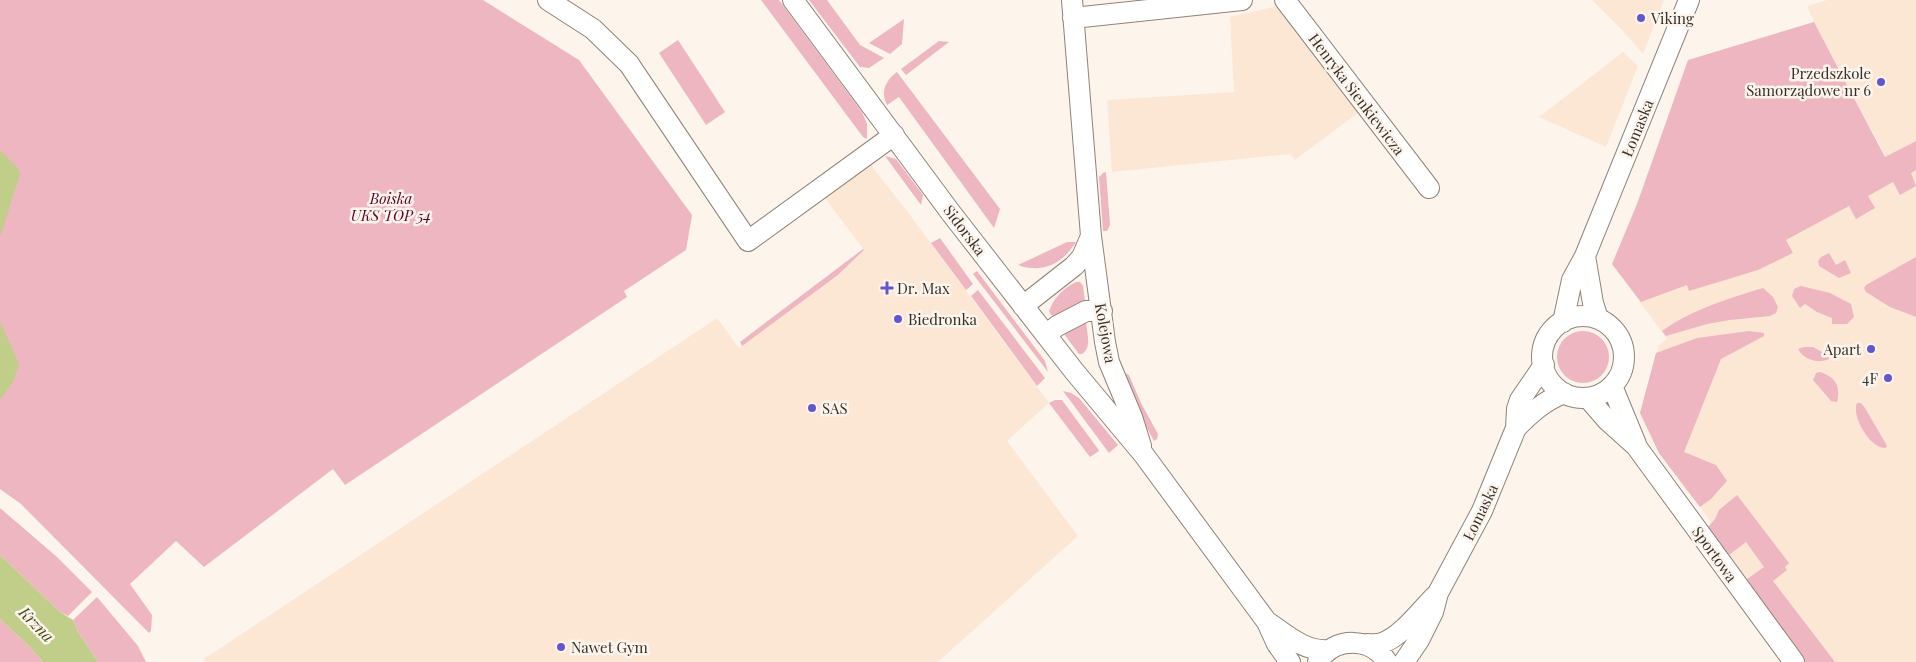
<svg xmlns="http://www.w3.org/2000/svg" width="1916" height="662" viewBox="0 0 1916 662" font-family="'Playfair Display',serif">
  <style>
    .built { fill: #fce7d5 }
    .green { fill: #eeb6c0 }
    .water { fill: #c1ce89 }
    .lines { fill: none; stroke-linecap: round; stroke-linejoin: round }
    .minor-casing { stroke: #908378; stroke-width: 22 }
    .minor { stroke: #fff; stroke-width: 20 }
    .poi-dot { fill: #6256cf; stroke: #fdf4ec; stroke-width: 2 }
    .labels { text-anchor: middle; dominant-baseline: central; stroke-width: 5; stroke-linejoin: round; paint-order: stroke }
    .poi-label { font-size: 15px; fill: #35302b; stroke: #fdf4ec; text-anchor: start }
    .street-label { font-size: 15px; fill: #35302b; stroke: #fdf4ec }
    .park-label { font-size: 15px; font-style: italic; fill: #5e0227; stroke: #fdf4ec }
    .water-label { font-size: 16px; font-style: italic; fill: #3f4713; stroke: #fdf4ec }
  </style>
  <rect width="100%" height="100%" fill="#fdf4ec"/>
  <!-- built -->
  <path class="built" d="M 1592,0 L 1664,0 L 1643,54 L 1621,29 Z
    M 1827,0 L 1916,0 L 1916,141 L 1886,157 L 1814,22 L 1807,6 Z
    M 1277,6 L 1358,113 L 1295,160 L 1290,154 L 1112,172 L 1107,100 L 1234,92 L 1230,17 Z
    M 1623,52 L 1638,66 L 1606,147 L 1539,117 Z
    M 1916,159 L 1916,662 L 1804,662 L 1705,531 L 1711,522 L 1659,453 L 1640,413 L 1659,345 L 1667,339 L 1612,264 Z
    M 870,164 L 907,211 L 1049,403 L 1007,441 L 1078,536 L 938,662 L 204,662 L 204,659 L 717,318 L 739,348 L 838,275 L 864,250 L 824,197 Z"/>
  <!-- green -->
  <path class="green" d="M 0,0 L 483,0 L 579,60 L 692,215 L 686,250 L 624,291 L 627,297 L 345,485 L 333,469 L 204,567 L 176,541 L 130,584 L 152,615 L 151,631 L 149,633 L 21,504 L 0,489 Z
    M 761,0 L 779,0 L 862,112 L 867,124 L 867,139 L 863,137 Z
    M 809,0 L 827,0 L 860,45 L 884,58 L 869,68 L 860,67 Z
    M 904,19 L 902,44 L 890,54 L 869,43 Z
    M 1814,22 L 1885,157 L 1916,141 L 1916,170 L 1911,173 L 1916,186 L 1900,195 L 1893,182 L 1868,196 L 1875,208 L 1856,219 L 1849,206 L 1786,240 L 1793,253 L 1758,270 L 1689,291 L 1687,285 L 1641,302 L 1612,264 L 1637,204 L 1688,60 Z
    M 678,40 L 725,112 L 706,125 L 659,53 Z
    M 939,41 L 949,42 L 906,75 L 901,69 Z
    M 897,72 L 1000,209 L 994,228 L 899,97 L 887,105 C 880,92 886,80 897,72 Z
    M 885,156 L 896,159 L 923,195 L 921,205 Z
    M 1106,172 L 1110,225 L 1107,231 L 1103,231 L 1099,177 L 1103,173 Z
    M 940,238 L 973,284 L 966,290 L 931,243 Z
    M 1067,242 L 1076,242 C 1063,263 1043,274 1018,265 Z
    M 863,249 L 864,250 L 838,275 L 742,346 L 740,342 Z
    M 1829,253 L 1836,265 L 1845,260 L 1851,273 L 1839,278 L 1819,266 L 1818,261 L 1821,257 Z
    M 1916,257 L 1916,317 L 1890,307 L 1866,292 L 1864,288 L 1866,285 Z
    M 977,271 L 1045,361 L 1048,372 L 973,274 Z
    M 1076,282 L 1080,282 L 1083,286 L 1085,301 L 1081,305 L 1055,316 L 1051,315 L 1049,311 C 1054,298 1063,288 1076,282 Z
    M 1801,286 L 1830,293 L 1851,304 L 1854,317 L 1847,324 L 1832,324 L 1832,318 L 1817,312 L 1805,304 L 1800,308 L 1792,296 L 1794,289 Z
    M 1763,288 L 1773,297 L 1778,307 L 1776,313 L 1770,316 L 1730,320 L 1707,324 L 1666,336 L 1662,331 C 1693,309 1727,299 1763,288 Z
    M 978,290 L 1045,378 L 1037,386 L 971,296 Z
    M 1084,322 L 1086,322 C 1087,333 1092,348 1082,354 L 1079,354 L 1064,334 Z
    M 1749,331 L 1764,333 L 1764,336 L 1721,359 L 1684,452 L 1716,465 L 1727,481 L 1711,499 L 1700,507 L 1659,453 L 1640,413 L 1656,353 L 1697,338 Z
    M1557 357a26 26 0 1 1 52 0a26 26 0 1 1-52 0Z
    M 1804,347 L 1813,347 L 1829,356 L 1829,359 C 1818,364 1804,360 1798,349 Z
    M 1820,372 C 1835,377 1841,385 1837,402 L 1831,401 L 1813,380 L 1816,373 Z
    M 1125,373 L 1129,375 L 1141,403 L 1158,434 L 1157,439 L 1154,441 L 1137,410 L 1121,374 Z
    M 1063,391 L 1071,393 L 1079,398 L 1118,445 L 1109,453 Z
    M 1055,400 L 1062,400 L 1098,449 L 1099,451 L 1090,457 L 1049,403 Z
    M 1857,403 L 1861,403 L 1865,408 L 1886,444 L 1887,447 L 1885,448 C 1870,448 1851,416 1857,403 Z
    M 1737,495 L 1789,563 L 1785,567 L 1787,570 L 1773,581 L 1835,662 L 1804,662 L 1743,582 L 1764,567 L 1746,542 L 1725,558 L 1705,531 L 1715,519 L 1719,510 Z
    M 0,508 L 57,557 L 92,592 L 68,616 L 60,612 L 0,555 Z
    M 97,597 L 138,646 L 146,662 L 98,662 L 78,632 L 73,620 Z
    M 0,619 L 29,646 L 43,662 L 0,662 Z"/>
  <!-- water -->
  <path class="water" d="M 0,150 L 17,167 L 20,174 L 0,237 Z
    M 0,321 L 19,364 L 13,382 L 0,400 Z
    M 0,555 L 60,612 L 73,620 L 78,632 L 98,662 L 43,662 L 29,646 L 0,619 Z"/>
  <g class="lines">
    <defs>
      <path id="minor" d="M 548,0 L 593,29 L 629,64 L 748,241 L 894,135
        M 793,0 L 951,213 L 1074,371 L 1144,455 L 1267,622 L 1277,644 L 1290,662
        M 1072,0 L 1091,236 L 1105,342 L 1109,362 L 1132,417 L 1141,446
        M 1285,0 L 1429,188
        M 1073,18 L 1242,0
        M 1585,256 L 1593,303 L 1598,319
        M 1023,306 L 1074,266 L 1082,257 L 1091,236
        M1542 357a41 41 0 1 1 82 0a41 41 0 1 1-82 0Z
        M 1563,322 L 1572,280 L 1585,256 L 1689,0
        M 1046,335 L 1057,326 L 1086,311 L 1102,311
        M 1612,386 L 1636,444
        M 1588,398 L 1607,420 L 1636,446 L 1794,662
        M 1516,428 C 1531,413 1544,401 1564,393
        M 1269,623 C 1288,636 1305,652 1329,650
        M 1367,644 C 1372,644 1377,645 1382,643 C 1401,637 1421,610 1435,596
        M 1318,662 C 1334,636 1372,637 1387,662
        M 1404,662 L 1419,640 L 1433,612 L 1438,593 L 1482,511 L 1516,428 L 1517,409 L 1520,400 L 1544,365"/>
    </defs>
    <!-- minor casing -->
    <use href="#minor" class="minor-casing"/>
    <!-- minor -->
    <use href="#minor" class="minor"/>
  </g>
  <!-- markers -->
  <g class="poi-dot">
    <circle cx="1641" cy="18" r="5"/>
    <circle cx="1881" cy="82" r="5"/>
    <path d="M884.5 280.5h5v5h5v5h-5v5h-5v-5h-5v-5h5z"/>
    <circle cx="898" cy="319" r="5"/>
    <circle cx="1871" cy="349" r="5"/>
    <circle cx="1888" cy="378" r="5"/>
    <circle cx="812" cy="408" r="5"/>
    <circle cx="561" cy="647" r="5"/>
  </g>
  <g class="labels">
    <!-- poi labels -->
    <g class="poi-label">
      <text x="1651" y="18">Viking</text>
      <text x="1871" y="73" text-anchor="end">Przedszkole<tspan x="1871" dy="17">Samorządowe nr 6</tspan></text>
      <text x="897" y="288">Dr. Max</text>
      <text x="908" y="319">Biedronka</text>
      <text x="1861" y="349" text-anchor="end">Apart</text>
      <text x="1878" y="378" text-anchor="end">4F</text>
      <text x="822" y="408">SAS</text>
      <text x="571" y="647">Nawet Gym</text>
    </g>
    <!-- street labels -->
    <g class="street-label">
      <text transform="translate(1357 94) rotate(53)">Henryka Sienkiewicza</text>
      <text transform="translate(1637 128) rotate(-68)">Łomaska</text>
      <text transform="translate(965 230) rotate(53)">Sidorska</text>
      <text transform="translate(1106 333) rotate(80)">Kolejowa</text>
      <text transform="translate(1480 512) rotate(-64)">Łomaska</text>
      <text transform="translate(1715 554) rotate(54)">Sportowa</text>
    </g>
    <!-- park labels -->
    <g class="park-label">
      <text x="391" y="198">Boiska<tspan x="391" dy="17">UKS TOP 54</tspan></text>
    </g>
    <!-- water labels -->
    <g class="water-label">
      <text transform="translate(37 624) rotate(46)">Krzna</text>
    </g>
  </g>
</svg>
